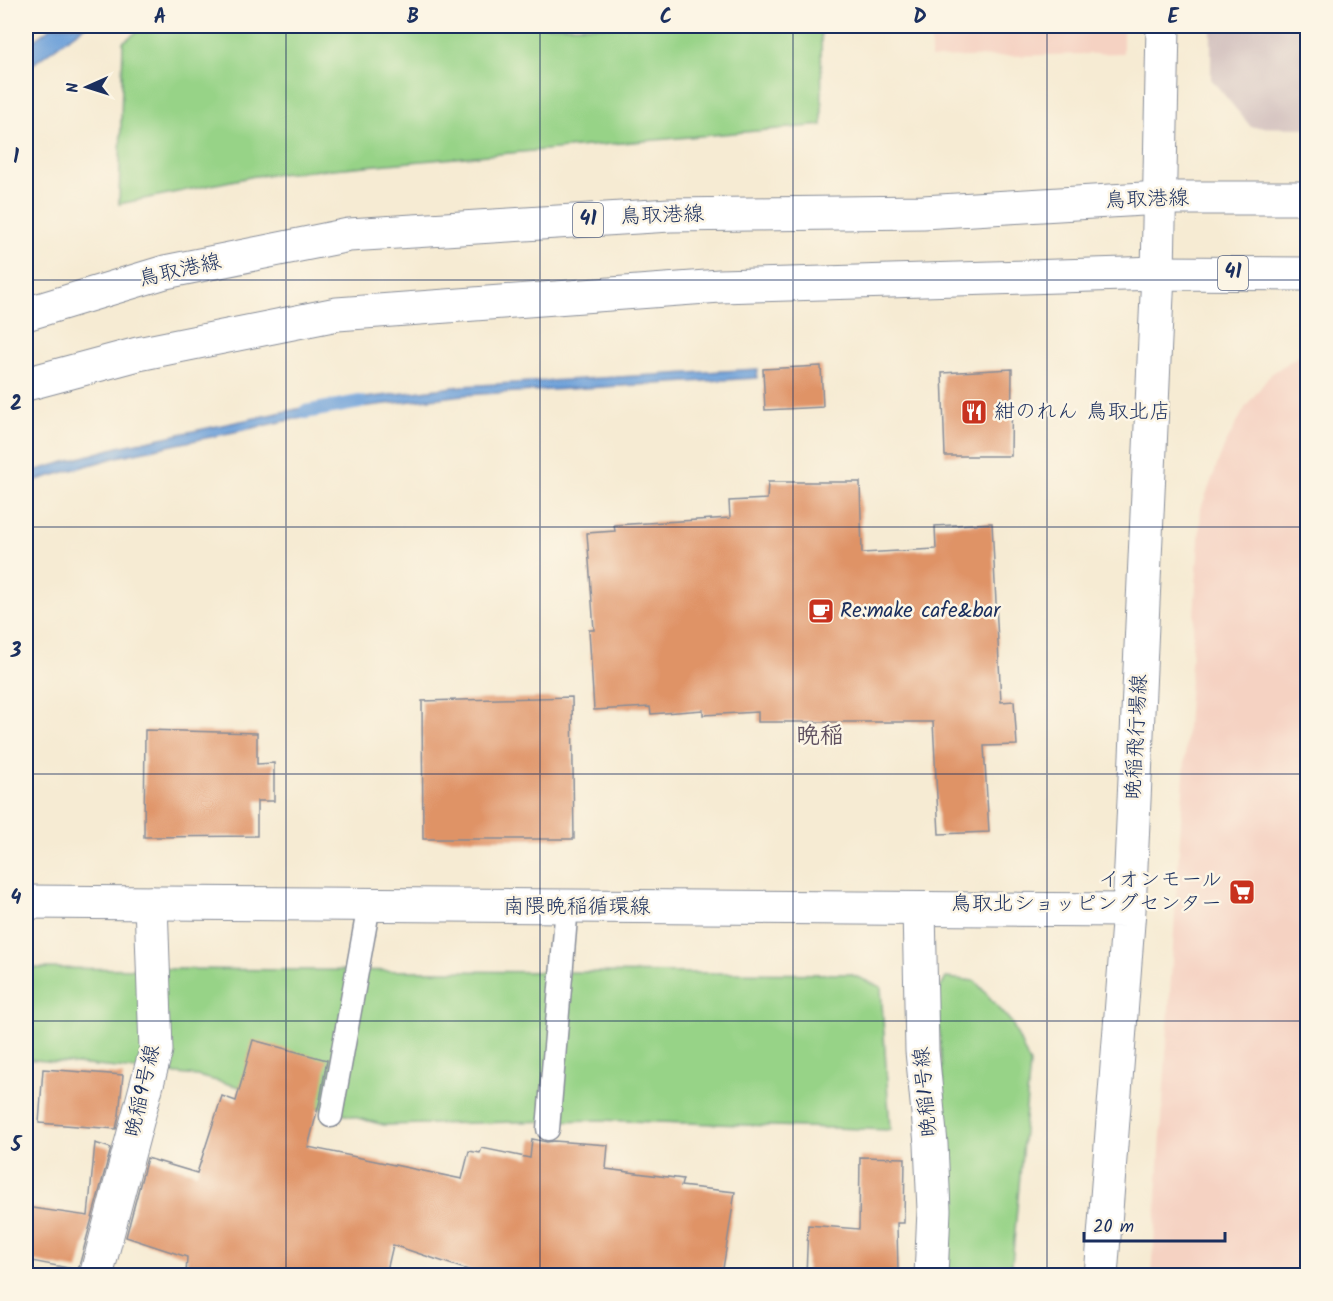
<svg xmlns="http://www.w3.org/2000/svg" width="1333" height="1301" viewBox="0 0 1333 1301" font-family="Kalam,'Klee One',sans-serif">
  <style>
    .built { fill: #f5d2c2 }
    .industrial { fill: #d1bfbd }
    .green { fill: #97d387; stroke: #598172; stroke-width: 1.5 }
    .water { fill: #6da0d9; stroke: #44689c; stroke-width: 1.5 }
    .lines { fill: none; stroke-linecap: round; stroke-linejoin: round }
    .stream { stroke: #6da0d9; stroke-width: 14 }
    .building { fill: #df9366 }
    .lane-casing { stroke: #888d98; stroke-width: 25 }
    .street-casing { stroke: #888d98; stroke-width: 35 }
    .secondary-casing { stroke: #888d98; stroke-width: 35 }
    .primary-casing { stroke: #888d98; stroke-width: 35 }
    .lane { stroke: #fff; stroke-width: 22 }
    .street { stroke: #fff; stroke-width: 33 }
    .secondary { stroke: #fff; stroke-width: 33 }
    .primary { stroke: #fff; stroke-width: 33 }
    .grid { fill: none; stroke: #1b2f5e; stroke-width: 1.5; stroke-opacity: 0.55 }
    .labels { text-anchor: middle; dominant-baseline: central; stroke-width: 5; stroke-linejoin: round; paint-order: stroke }
    .shield { fill: #fcf5e5; stroke: #5e6a86; stroke-width: 1.5 }
    .shield-label { font-size: 20px; font-weight: bold; fill: #1b2f5e }
    .street-label { font-size: 21px; fill: #1b2f5e; stroke: #fcf5e5 }
    .poi-label { font-size: 21px; fill: #1b2f5e; stroke: #fcf5e5; text-anchor: start }
    .quarter-label { font-size: 24px; font-weight: bold; fill: #605261; stroke: #fcf5e5 }
    .neatline { fill: none; stroke: #1b2f5e; stroke-width: 2 }
    .grid-label { font-size: 20px; text-anchor: middle; font-weight: bold; fill: #1b2f5e }
  </style>
  <rect width="100%" height="100%" fill="#fcf5e5"/>
  <filter id="ink" filterUnits="userSpaceOnUse"><feTurbulence type="fractalNoise" baseFrequency=".0167" numOctaves="2"/><feDisplacementMap in="SourceGraphic" scale="12" xChannelSelector="R" yChannelSelector="G"/><feConvolveMatrix kernelMatrix="1 2 1 2 8 2 1 2 1" color-interpolation-filters="sRGB"/></filter>
  <filter id="wash" filterUnits="userSpaceOnUse"><feTurbulence type="fractalNoise" baseFrequency=".008" numOctaves="4" result="noise"/><feDisplacementMap in="SourceGraphic" scale="24" xChannelSelector="R" yChannelSelector="G"/><feGaussianBlur stdDeviation="1.35" result="paint"/><feColorMatrix in="noise" values="0 0 0 0 0 0 0 0 0 0 0 0 0 0 0 0 0 1.4 0 .05"/><feComposite in="paint" operator="in"/></filter>
  <g filter="url(#wash)">
    <rect width="100%" height="100%" fill="#f6ebd3"/>
    <!-- built -->
    <path class="built" d="M 931,26 L 1123,26 L 1123,53 L 931,58 Z
      M 1307,350 L 1307,1275 L 1152,1275 L 1201,508 L 1224,447 L 1245,408 L 1271,374 Z"/>
    <!-- industrial -->
    <path class="industrial" d="M 1211,26 L 1307,26 L 1307,128 L 1251,127 L 1211,79 Z"/>
    <!-- green -->
    <path class="green" d="M 145,26 L 821,26 L 822,125 L 255,176 L 119,204 L 123,42 Z
      M 26,968 L 850,974 L 881,987 L 890,1130 L 598,1120 L 384,1125 L 198,1076 L 26,1059 Z
      M 946,978 L 975,981 L 1012,1023 L 1030,1064 L 1011,1275 L 947,1275 L 950,1246 L 946,1130 L 937,994 Z"/>
    <!-- water -->
    <path class="water" d="M 53,26 L 85,26 L 26,69 L 26,46 Z
      M 758,369 L 757,378 L 464,395 L 343,409 L 341,401 L 462,386 Z
      M 321,404 L 323,413 L 121,456 L 26,483 L 26,473 L 118,447 Z"/>
    <g class="lines">
      <!-- stream -->
      <path class="stream" d="M 305,412 L 360,402"/>
    </g>
    <g id="blocks">
      <!-- building -->
      <path class="building" d="M 821,366 L 823,407 L 765,410 L 763,369 Z
        M 1012,369 L 1011,456 L 945,456 L 942,373 Z
        M 768,482 L 860,482 L 862,553 L 936,549 L 935,526 L 992,523 L 1001,702 L 1014,701 L 1017,745 L 984,746 L 989,832 L 939,834 L 933,722 L 758,722 L 758,712 L 703,715 L 703,710 L 651,714 L 650,707 L 594,710 L 589,630 L 594,630 L 587,533 L 615,531 L 614,525 L 730,518 L 729,501 L 767,499 Z
        M 572,697 L 574,839 L 423,839 L 422,701 Z
        M 145,730 L 257,733 L 257,764 L 274,763 L 274,801 L 257,801 L 257,836 L 144,837 Z
        M 253,1040 L 327,1060 L 320,1100 L 308,1147 L 462,1179 L 469,1151 L 480,1153 L 482,1148 L 530,1158 L 532,1139 L 547,1142 L 554,1141 L 608,1145 L 606,1169 L 683,1179 L 681,1186 L 735,1192 L 722,1275 L 483,1275 L 393,1245 L 386,1275 L 186,1275 L 187,1257 L 126,1237 L 147,1158 L 197,1173 L 222,1096 L 236,1101 Z
        M 43,1069 L 123,1075 L 119,1115 L 116,1129 L 39,1123 Z
        M 95,1143 L 111,1148 L 78,1270 L 26,1260 L 26,1207 L 88,1216 Z
        M 860,1157 L 905,1158 L 904,1223 L 897,1223 L 898,1275 L 806,1275 L 808,1225 L 859,1229 Z"/>
    </g>
  </g>
  <g filter="url(#ink)">
    <use href="#blocks" fill-opacity="0" stroke="#888d98" stroke-width="1.5"/>
    <g class="lines">
      <defs>
        <path id="lane" d="M 331,1116 L 369,905
          M 548,1129 L 567,906"/>
        <path id="street" d="M 919,909 L 922,1051 L 931,1144 L 934,1210 L 931,1276
          M 96,1276 L 156,1050 L 151,903"/>
        <path id="secondary" d="M 26,902 L 1129,910
          M 1101,1276 L 1129,910 L 1158,273 L 1163,26"/>
        <path id="primary" d="M 26,314 L 165,272 L 349,235 L 670,215 L 923,212 L 1160,198 L 1308,198
          M 26,384 L 138,354 L 337,314 L 720,286 L 1158,273 L 1308,274"/>
      </defs>
      <!-- lane casing -->
      <use href="#lane" class="lane-casing"/>
      <!-- street casing -->
      <use href="#street" class="street-casing"/>
      <!-- secondary casing -->
      <use href="#secondary" class="secondary-casing"/>
      <!-- primary casing -->
      <use href="#primary" class="primary-casing"/>
      <!-- lane -->
      <use href="#lane" class="lane"/>
      <!-- street -->
      <use href="#street" class="street"/>
      <!-- secondary -->
      <use href="#secondary" class="secondary"/>
      <!-- primary -->
      <use href="#primary" class="primary"/>
    </g>
  </g>
  <!-- grid -->
  <path class="grid" d="M 286,26 L 286,1276M 540,26 L 540,1276M 793,26 L 793,1276M 1047,26 L 1047,1276M 26,280 L 1308,280M 26,527 L 1308,527M 26,774 L 1308,774M 26,1021 L 1308,1021"/>
  <!-- icons -->
  <defs>
    <symbol id="restaurant-square" viewBox="-11 -11 22 22"><rect x="-9" y="-9" width="18" height="18" rx="4" fill="#c8321e" stroke="#fcf5e5"/><path d="M-5-6h1v4h1v-4h1v4h1v-4h1v5L-1.5 .5V6h-2V.5L-5-1ZM5-6V6H3V1.5H1.5Q1.5-4 5-6Z" fill="#fff"/></symbol>
    <symbol id="cafe-square" viewBox="-11 -11 22 22"><rect x="-9" y="-9" width="18" height="18" rx="4" fill="#c8321e" stroke="#fcf5e5"/><path d="M-5.5-4.5H6V0H3Q3 3.5 0 3.5H-2.5Q-5.5 3.5-5.5 0ZM3-3.2v2h1.7v-2ZM-6 4.5H4V6H-6Z" fill="#fff"/></symbol>
    <symbol id="supermarket-square" viewBox="-11 -11 22 22"><rect x="-9" y="-9" width="18" height="18" rx="4" fill="#c8321e" stroke="#fcf5e5"/><path d="M-6-5.5h2.5l.6 2H6L4.5 2H-2.5L-4.4-4H-6ZM-1.5 3.2a1.3 1.3 0 1 0 .1 0ZM3 3.2a1.3 1.3 0 1 0 .1 0Z" fill="#fff"/></symbol>
  </defs>
  <g fill-rule="evenodd">
    <use href="#restaurant-square" x="959" y="397" width="30" height="30"/>
    <use href="#cafe-square" x="806" y="596" width="30" height="30"/>
    <use href="#supermarket-square" x="1227" y="877" width="30" height="30"/>
  </g>
  <g class="labels">
    <!-- shield labels -->
    <g class="shield">
      <rect x="573" y="203" width="30" height="34" rx="4.5"/>
      <rect x="1218" y="256" width="30" height="34" rx="4.5"/>
    </g>
    <g class="shield-label">
      <text x="588" y="220">41</text>
      <text x="1233" y="273">41</text>
    </g>
    <!-- street labels -->
    <g class="street-label">
      <text transform="translate(1147 200) rotate(-2)">鳥取港線</text>
      <text transform="translate(662 216) rotate(-2)">鳥取港線</text>
      <text transform="translate(180 271) rotate(-13)">鳥取港線</text>
      <text transform="translate(1137 737) rotate(-87)">晩稲飛行場線</text>
      <text x="577" y="907">南隈晩稲循環線</text>
      <text transform="translate(143 1091) rotate(-77)">晩稲9号線</text>
      <text transform="translate(926 1092) rotate(-95)">晩稲1号線</text>
    </g>
    <!-- poi labels -->
    <g class="poi-label">
      <text x="994" y="412">紺のれん 鳥取北店</text>
      <text x="840" y="611">Re:make cafe&amp;bar</text>
      <text x="1222" y="880" text-anchor="end">イオンモール<tspan x="1222" dy="24">鳥取北ショッピングセンター</tspan></text>
    </g>
    <!-- quarter labels -->
    <g class="quarter-label">
      <text x="820" y="736">晩稲</text>
    </g>
  </g>
  <!-- margin -->
  <rect width="1333" height="1301" fill="none" stroke="#fcf5e5" stroke-width="66"/>
  <!-- north arrow -->
  <g transform="translate(87 87) rotate(267)" stroke="#fcf5e5" stroke-width="4.5" paint-order="stroke">
  <path d="M0-4.5L10 22L0 15L-10 22Z" fill="#1b2f5e"/>
  <text y="-9" font-size="16" font-weight="bold" text-anchor="middle" fill="#1b2f5e">N</text>
  </g>
  <!-- scale -->
  <path d="M1084 1232v9h141v-9" fill="none" stroke="#1b2f5e" stroke-width="3"/>
  <text x="1093" y="1232" font-size="18" fill="#1b2f5e" stroke="#fcf5e5" stroke-width="4.5" paint-order="stroke">20 m</text>
  <rect x="33" y="33" width="1267" height="1235" class="neatline"/>
  <g class="grid-label">
    <text x="160" y="23">A</text>
    <text x="413" y="23">B</text>
    <text x="666" y="23">C</text>
    <text x="920" y="23">D</text>
    <text x="1173" y="23">E</text>
    <text x="16" y="163">1</text>
    <text x="16" y="410">2</text>
    <text x="16" y="657">3</text>
    <text x="16" y="904">4</text>
    <text x="16" y="1151">5</text>
  </g>
</svg>
